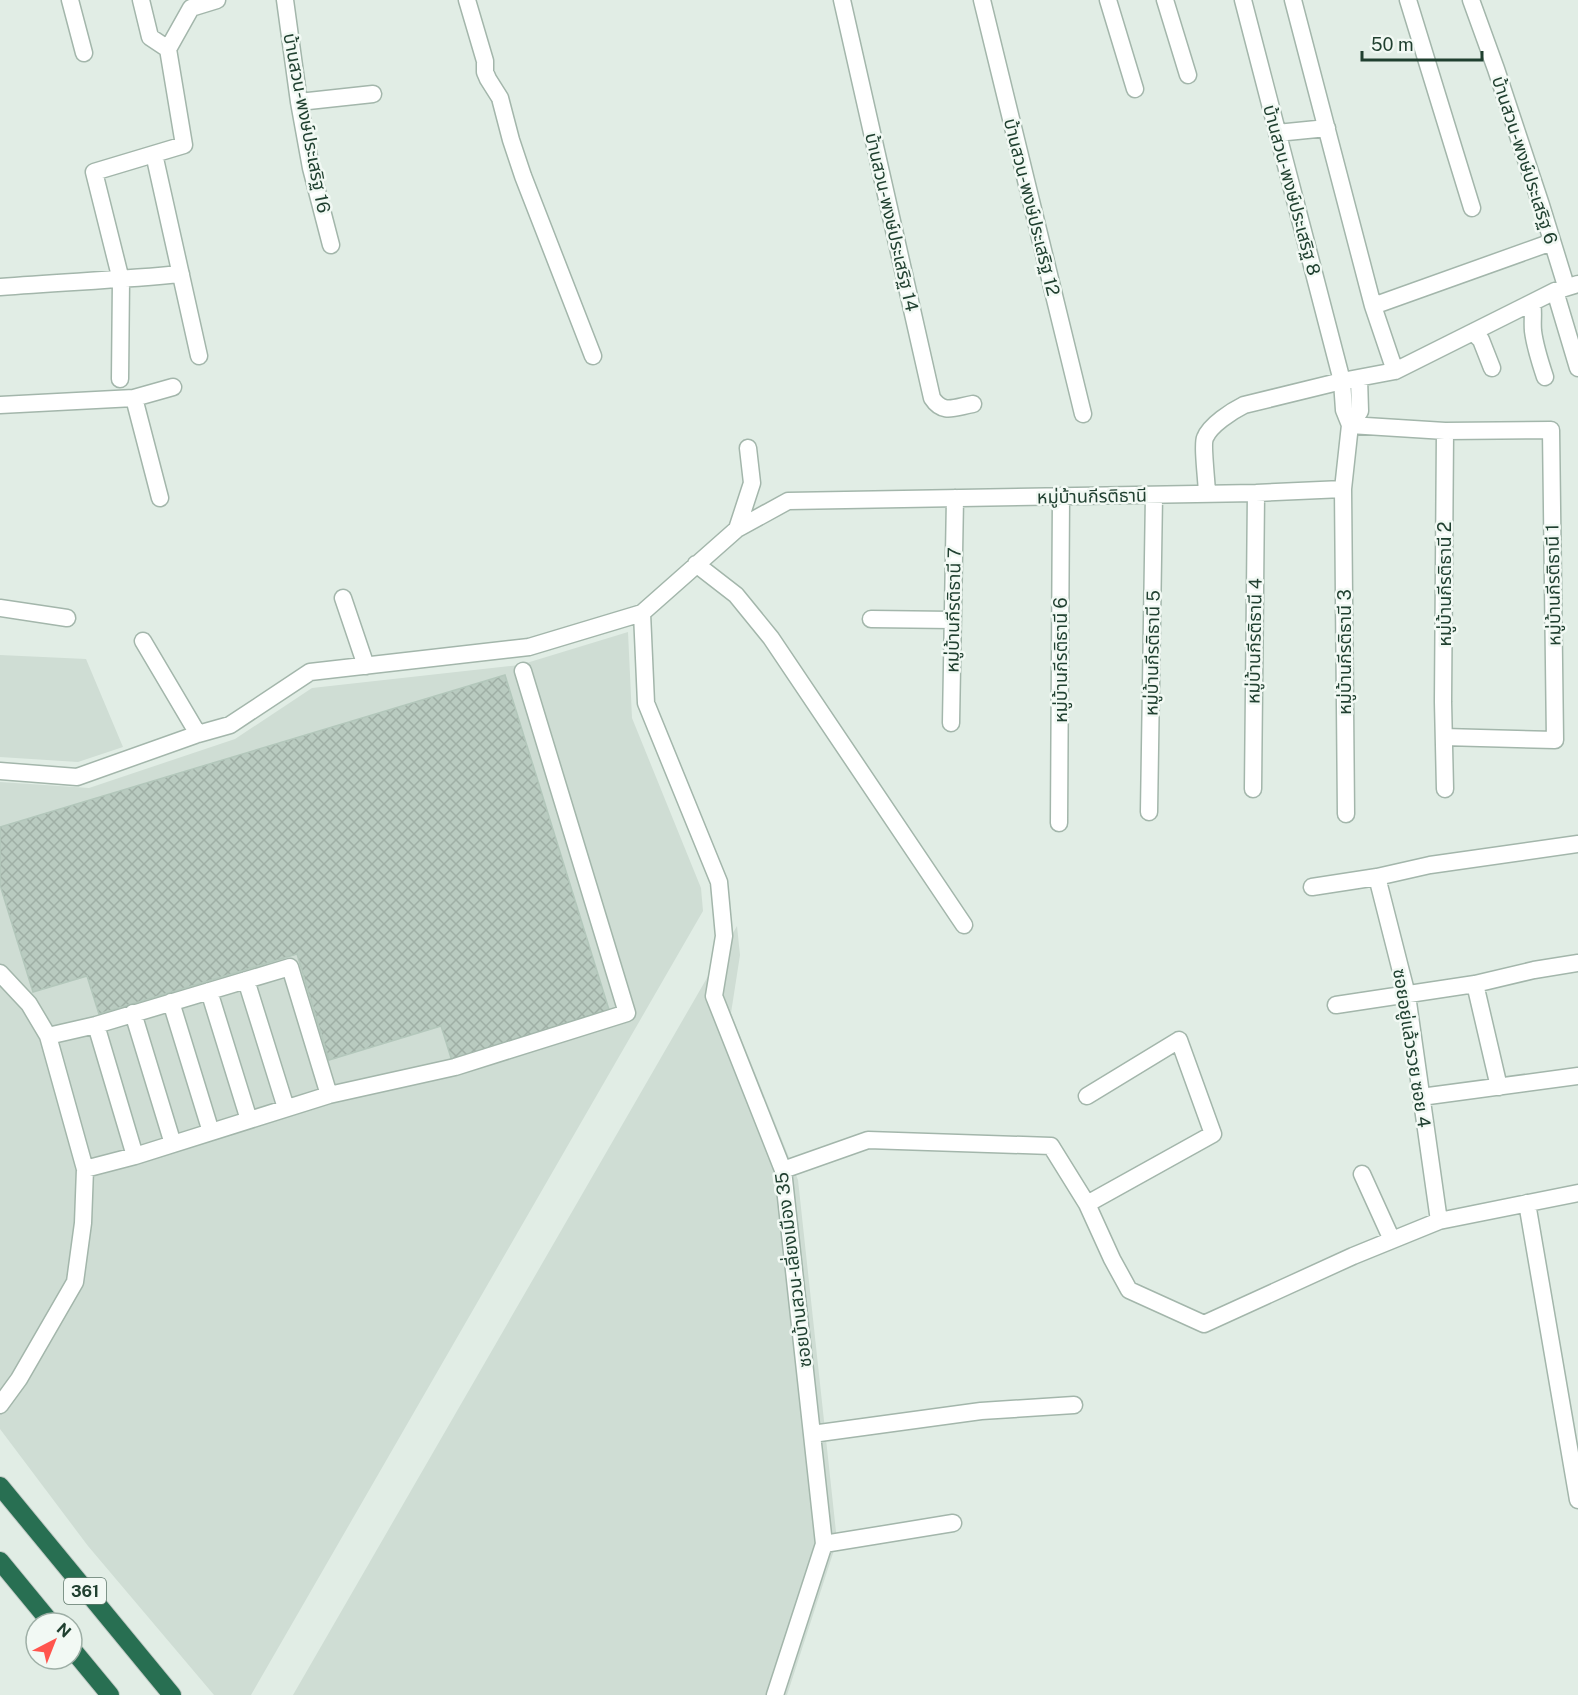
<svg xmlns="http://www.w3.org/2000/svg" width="1578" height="1695" viewBox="0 0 1578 1695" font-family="'Public Sans','Noto Sans Thai',sans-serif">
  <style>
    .built { fill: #cfddd4 }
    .building { fill: url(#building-cross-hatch); stroke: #b3c7bb; stroke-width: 1.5 }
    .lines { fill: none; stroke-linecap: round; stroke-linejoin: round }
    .minor-casing { stroke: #a3b6ab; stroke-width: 19 }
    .highway-casing { stroke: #c1cac5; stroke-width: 20 }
    .minor { stroke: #fff; stroke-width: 16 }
    .highway { stroke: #286f52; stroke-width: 18 }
    .labels { text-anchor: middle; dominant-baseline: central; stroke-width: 5; stroke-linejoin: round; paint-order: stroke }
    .shield { fill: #f2f9f4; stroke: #5f786b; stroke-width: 1.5 }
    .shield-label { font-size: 16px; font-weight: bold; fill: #204030 }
    .street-label { font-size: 18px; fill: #204030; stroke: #f2f9f4 }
  </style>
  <defs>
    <pattern id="building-cross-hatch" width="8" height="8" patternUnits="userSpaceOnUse" patternTransform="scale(1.5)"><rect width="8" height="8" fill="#b9cbc0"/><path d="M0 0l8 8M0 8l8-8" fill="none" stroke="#9fafa5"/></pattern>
  </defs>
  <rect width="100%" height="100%" fill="#e1ede5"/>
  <!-- built -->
  <path class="built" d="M 628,632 L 632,718 L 701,888 L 703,911 L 251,1695 L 214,1695 L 88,1546 L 0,1429 L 0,782 L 89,788 L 235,739 L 312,688 L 520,665 Z
    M 0,655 L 86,659 L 123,747 L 78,762 L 0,757 Z
    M 737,926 L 740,955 L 731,1013 L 798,1180 L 837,1541 L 787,1695 L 293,1695 Z"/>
  <!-- building -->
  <path class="building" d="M 505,675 L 610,1013 L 452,1061 L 441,1026 L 329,1060 L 297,954 L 99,1014 L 87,976 L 33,992 L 0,885 L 0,827 Z"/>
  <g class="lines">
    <defs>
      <path id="minor" d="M 70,0 L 84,53
        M 285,0 L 299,102 L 311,168 L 331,245
        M 467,0 L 485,61 L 485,72 L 488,79 L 500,98 L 511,140 L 523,176 L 593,356
        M 842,0 L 932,398 C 943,415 955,407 973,404
        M 982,0 L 1083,414
        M 1108,0 L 1135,89
        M 1165,0 L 1188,75
        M 1243,0 L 1342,381 L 1344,410 L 1350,425 L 1343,489 L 1346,814
        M 1293,0 L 1373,306
        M 1408,0 L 1472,208
        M 1471,0 L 1496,69 L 1541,205 L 1566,286
        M 168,49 L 191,8 L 217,0
        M 299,102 L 373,94
        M 1277,133 L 1327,128
        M 154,154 L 199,356
        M 0,287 C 60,282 121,280 181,274
        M 1555,291 L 1578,368
        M 1532,303 C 1534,312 1532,321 1533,331 C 1535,347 1540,362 1545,377
        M 1473,332 L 1481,340 L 1492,368
        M 1395,371 L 1373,306 L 1552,242
        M 120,379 L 121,280 L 94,172 L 184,145 L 168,49 L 150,37 L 141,0
        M 134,398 L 160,498
        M 0,405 L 134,398 L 173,387
        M 1350,425 L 1445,431 L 1551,430 L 1555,740 L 1444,737
        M 1350,425 L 1360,411 L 1359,378
        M 1445,431 L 1443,702 L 1445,789
        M 1207,494 C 1207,484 1202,445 1205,438 C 1210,425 1232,411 1244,405 L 1342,381 L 1395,371 L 1555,291 L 1578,284
        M 737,529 L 788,501 L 1256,493 L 1343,489
        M 696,564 L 736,595 L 771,638 L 964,925
        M 343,598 L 366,666
        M 0,608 L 67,618
        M 642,613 L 646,703 L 719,882 L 724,936 L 714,996 L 783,1170 L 824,1544 L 775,1695
        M 871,619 L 953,620
        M 143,641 L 198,734
        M 951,723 L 955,498
        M 0,771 L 77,777 L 198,734 L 230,725 L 310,672 L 529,647 L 642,613 L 737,529 L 752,483 L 748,448
        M 1253,789 L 1256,493
        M 1149,812 L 1154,495
        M 1059,823 L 1061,496
        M 1377,877 L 1407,995 L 1439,1221
        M 1312,887 L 1377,877 L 1430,865 L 1578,844
        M 0,973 L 29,1004 L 48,1036 L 85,1169 L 83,1223 L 75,1282 L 19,1379 L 0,1405
        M 246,980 L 286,1108
        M 1475,984 L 1499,1087
        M 209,991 L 249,1120
        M 171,1002 L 211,1132
        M 1336,1005 L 1475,984 L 1534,970 L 1578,963
        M 133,1013 L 173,1144
        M 96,1025 L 135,1156
        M 48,1036 L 96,1025 L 290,967 L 329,1095
        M 1421,1097 L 1578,1076
        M 85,1169 L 135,1156 L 329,1095 L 455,1067 L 627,1013 L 523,671
        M 783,1170 L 868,1140 L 1051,1146 L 1087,1204 L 1112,1259 L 1129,1290 L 1204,1324 L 1353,1256 L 1439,1221 L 1578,1193
        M 1362,1174 L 1392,1240
        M 1527,1203 L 1578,1500
        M 1087,1204 L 1213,1134 L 1179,1040 L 1087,1096
        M 812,1434 L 981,1411 L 1074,1405
        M 824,1544 L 953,1523"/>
      <path id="highway" d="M 0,1486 L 172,1695
        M 0,1561 L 51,1623
        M 72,1649 L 110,1695"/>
    </defs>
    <!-- minor casing -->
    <use href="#minor" class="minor-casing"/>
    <!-- highway casing -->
    <use href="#highway" class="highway-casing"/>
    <!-- minor -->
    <use href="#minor" class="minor"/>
    <!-- highway -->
    <use href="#highway" class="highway"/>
  </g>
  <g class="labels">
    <!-- shield labels -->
    <rect class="shield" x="64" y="1578" width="42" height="26" rx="4.5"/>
    <g class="shield-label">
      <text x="85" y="1591">361</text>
    </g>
    <!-- street labels -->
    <g class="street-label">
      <text transform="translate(307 123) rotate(79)">บ้านสวน-พงษ์ประเสริฐ 16</text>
      <text transform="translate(1525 160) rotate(72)">บ้านสวน-พงษ์ประเสริฐ 6</text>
      <text transform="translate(1292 190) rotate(75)">บ้านสวน-พงษ์ประเสริฐ 8</text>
      <text transform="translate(1032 207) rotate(76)">บ้านสวน-พงษ์ประเสริฐ 12</text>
      <text transform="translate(892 222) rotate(77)">บ้านสวน-พงษ์ประเสริฐ 14</text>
      <text transform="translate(1092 496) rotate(-1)">หมู่บ้านกีรติธานี</text>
      <text transform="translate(1444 584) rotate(-90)">หมู่บ้านกีรติธานี 2</text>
      <text transform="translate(1553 585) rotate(-91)">หมู่บ้านกีรติธานี 1</text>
      <text transform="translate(953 610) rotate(-89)">หมู่บ้านกีรติธานี 7</text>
      <text transform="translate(1254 641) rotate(-89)">หมู่บ้านกีรติธานี 4</text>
      <text transform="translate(1344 652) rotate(-90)">หมู่บ้านกีรติธานี 3</text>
      <text transform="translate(1152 653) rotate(-89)">หมู่บ้านกีรติธานี 5</text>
      <text transform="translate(1060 660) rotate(-90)">หมู่บ้านกีรติธานี 6</text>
      <text transform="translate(1412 1048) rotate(81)">ซอยอยู่แล้วรวย ซอย 4</text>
      <text transform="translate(793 1270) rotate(-97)">ซอยบ้านสวน-เลี่ยงเมือง 35</text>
    </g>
  </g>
  <!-- north arrow -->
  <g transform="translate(54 1641) rotate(42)"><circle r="28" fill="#f2f9f4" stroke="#9eafa6" stroke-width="1.5"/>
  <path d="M0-4.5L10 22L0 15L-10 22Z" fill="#ff554d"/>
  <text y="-9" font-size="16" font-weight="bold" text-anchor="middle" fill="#204030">N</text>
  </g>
  <!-- scale -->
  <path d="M1362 51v9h120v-9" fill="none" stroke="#204030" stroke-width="3"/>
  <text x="1371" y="51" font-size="18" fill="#204030" stroke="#f2f9f4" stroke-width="4.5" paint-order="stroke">50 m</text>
</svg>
